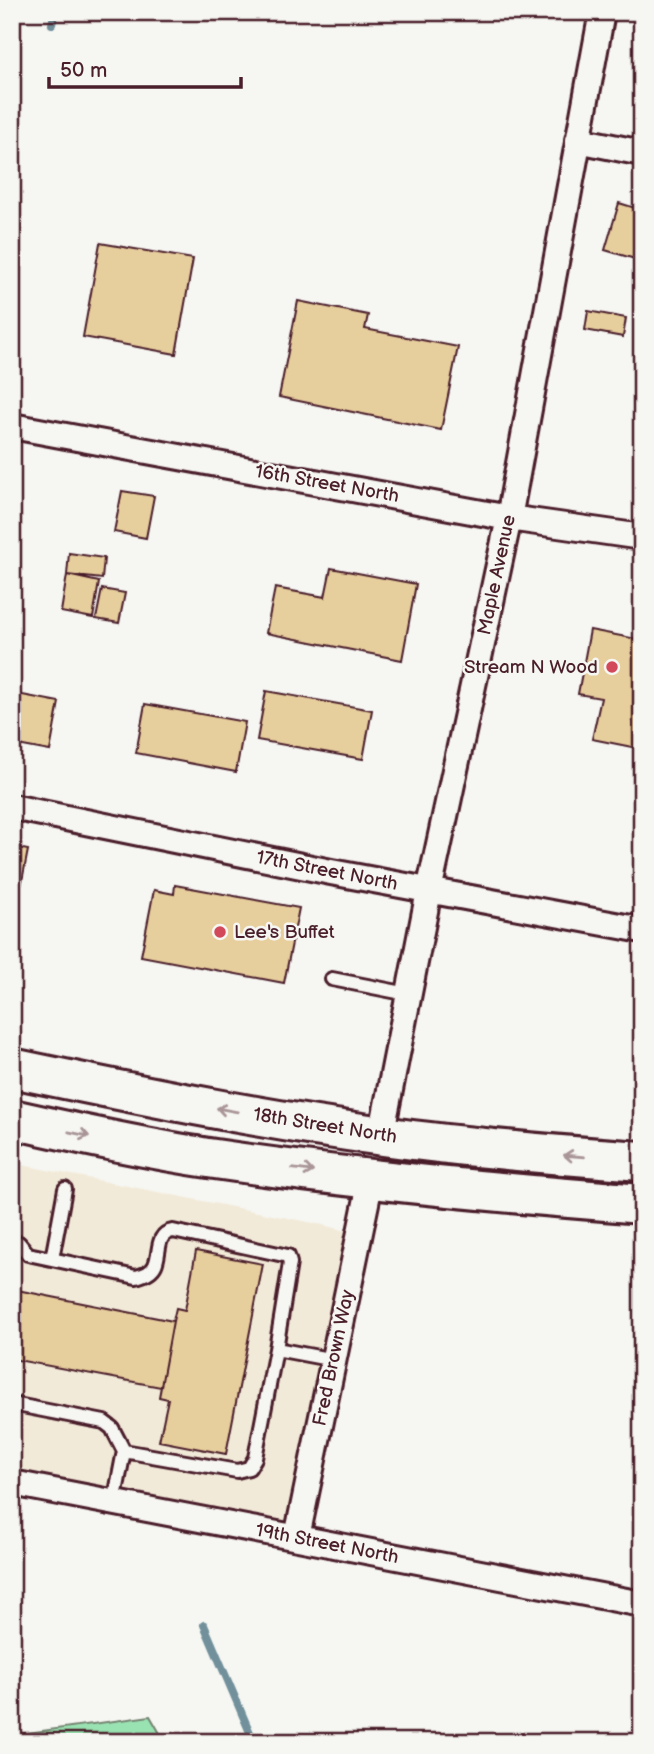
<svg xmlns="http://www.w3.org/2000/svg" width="654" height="1754" viewBox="0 0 654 1754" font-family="'Balsamiq Sans',sans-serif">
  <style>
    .built { fill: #f2ead8 }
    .green { fill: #99e3b2; stroke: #72816e; stroke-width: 2 }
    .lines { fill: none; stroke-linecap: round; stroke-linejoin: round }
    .stream { stroke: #71909b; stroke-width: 8 }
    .building { fill: #e7ce9d; stroke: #4a1f2b; stroke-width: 2 }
    .lane-casing { stroke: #4a1f2b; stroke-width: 18 }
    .street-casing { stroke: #4a1f2b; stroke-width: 30 }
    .primary-casing { stroke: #4a1f2b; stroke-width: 44 }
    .lane { stroke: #f6f6f2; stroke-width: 12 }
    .street { stroke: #f6f6f2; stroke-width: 24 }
    .primary { stroke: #f6f6f2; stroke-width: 38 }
    .oneway { stroke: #a99598 }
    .poi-dot { fill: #d1495b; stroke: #f6f6f2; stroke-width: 2.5 }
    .labels { text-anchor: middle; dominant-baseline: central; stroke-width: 5; stroke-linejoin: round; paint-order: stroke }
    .street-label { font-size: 19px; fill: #4a1f2b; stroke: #f6f6f2 }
    .poi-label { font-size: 19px; fill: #4a1f2b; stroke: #f6f6f2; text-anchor: end }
  </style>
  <rect width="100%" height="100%" fill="#f6f6f2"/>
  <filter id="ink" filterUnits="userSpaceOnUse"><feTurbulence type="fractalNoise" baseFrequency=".0143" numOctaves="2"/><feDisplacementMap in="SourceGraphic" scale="14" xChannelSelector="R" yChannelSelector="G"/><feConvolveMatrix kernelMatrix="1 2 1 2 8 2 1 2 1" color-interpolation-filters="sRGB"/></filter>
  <g filter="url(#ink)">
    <!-- built -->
    <path class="built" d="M 12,1163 L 323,1225 L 357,1234 L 297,1537 L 12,1482 Z"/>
    <!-- green -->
    <path class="green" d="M 150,1716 L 165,1742 L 12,1742 L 12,1735 Z"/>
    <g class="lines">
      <!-- stream -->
      <path class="stream" d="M 52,24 L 55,12
        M 204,1625 L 254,1742"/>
    </g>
    <!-- building -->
    <path class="building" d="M 619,203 L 642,210 L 642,243 L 640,242 L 635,259 L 605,250 Z
      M 100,243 L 193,259 L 176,354 L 83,337 Z
      M 298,301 L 368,315 L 365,329 L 458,347 L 441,430 L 279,397 Z
      M 588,311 L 626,318 L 623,337 L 585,330 Z
      M 122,491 L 154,496 L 146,538 L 114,532 Z
      M 69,553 L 104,558 L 102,579 L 67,575 Z
      M 331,568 L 416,584 L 402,660 L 266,633 L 275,588 L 325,597 Z
      M 67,575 L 99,582 L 93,618 L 61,612 Z
      M 102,589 L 125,593 L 119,623 L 96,619 Z
      M 590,630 L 642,640 L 642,749 L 592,739 L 601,698 L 578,694 Z
      M 266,691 L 372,710 L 363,759 L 257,740 Z
      M 12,693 L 59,702 L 50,751 L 12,744 Z
      M 145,704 L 245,722 L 236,772 L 136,753 Z
      M 12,847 L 28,850 L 17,907 L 12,906 Z
      M 175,885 L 299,908 L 284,983 L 141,956 L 154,890 L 174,894 Z
      M 196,1251 L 263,1264 L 226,1454 L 159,1441 L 168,1399 L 159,1397 L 161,1387 L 12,1359 L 12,1289 L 173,1321 L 176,1308 L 185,1310 Z
      M 196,1251 L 263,1264 L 226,1454 L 159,1441 L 168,1399 L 159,1397 L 173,1321 L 176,1308 L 185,1310 Z"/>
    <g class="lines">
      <defs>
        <path id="lane" d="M 332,979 L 408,994
          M 12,1242 L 19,1243 L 28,1254 L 136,1277 C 144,1275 152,1272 155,1265 C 161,1252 155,1234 173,1231 L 288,1256 L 290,1263 L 276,1349 L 334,1360
          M 52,1259 L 65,1189
          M 12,1404 L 104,1422 L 112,1428 L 124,1451
          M 114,1503 L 124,1451 L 237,1471 L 249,1468 L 255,1458 L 276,1349"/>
        <path id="street" d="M 578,140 L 642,153
          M 12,426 L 509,518 L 642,537
          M 12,807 L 331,872 L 642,930
          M 381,1136 L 429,891 L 509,518 L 602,12
          M 12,1483 L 642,1604
          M 297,1537 L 371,1179"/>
        <path id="primary" d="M 12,1068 C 135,1094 258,1119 383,1136 C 469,1148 555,1155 642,1161
          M 12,1119 C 79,1134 147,1149 215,1159 C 357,1180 499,1193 642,1204"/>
      </defs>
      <!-- lane casing -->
      <use href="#lane" class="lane-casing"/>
      <!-- street casing -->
      <use href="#street" class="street-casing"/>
      <!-- primary casing -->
      <use href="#primary" class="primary-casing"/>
      <!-- lane -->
      <use href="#lane" class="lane"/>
      <!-- street -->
      <use href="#street" class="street"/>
      <!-- primary -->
      <use href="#primary" class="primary"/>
    </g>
    <!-- one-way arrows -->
    <defs><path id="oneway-shaft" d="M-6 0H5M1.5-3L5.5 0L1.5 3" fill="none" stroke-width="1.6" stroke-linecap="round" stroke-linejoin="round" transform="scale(1.75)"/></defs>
    <g class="oneway">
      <use href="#oneway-shaft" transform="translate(227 1110) rotate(-170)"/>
      <use href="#oneway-shaft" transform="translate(79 1134) rotate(12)"/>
      <use href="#oneway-shaft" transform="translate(574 1156) rotate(-175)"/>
      <use href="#oneway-shaft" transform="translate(303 1170) rotate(7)"/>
    </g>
  </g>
  <!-- markers -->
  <g class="poi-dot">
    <circle cx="612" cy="667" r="7"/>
    <circle cx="220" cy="932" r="7"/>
  </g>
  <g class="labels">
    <!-- street labels -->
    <g class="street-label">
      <text transform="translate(327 484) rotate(10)">16th Street North</text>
      <text transform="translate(497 575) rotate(-78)">Maple Avenue</text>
      <text transform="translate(327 871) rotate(11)">17th Street North</text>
      <text transform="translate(325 1126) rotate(9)">18th Street North</text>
      <text transform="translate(334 1358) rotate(-78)">Fred Brown Way</text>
      <text transform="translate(327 1544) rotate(11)">19th Street North</text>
    </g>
    <!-- poi labels -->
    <g class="poi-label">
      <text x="598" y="667">Stream N Wood</text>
      <text x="234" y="932" text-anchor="start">Lee's Buffet</text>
    </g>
  </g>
  <!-- margin -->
  <rect width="654" height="1754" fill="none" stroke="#f6f6f2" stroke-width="42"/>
  <rect x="21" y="21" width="612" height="1712" fill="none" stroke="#4a1f2b" stroke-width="2.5" filter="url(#ink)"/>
  <!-- scale -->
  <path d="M49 77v10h192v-10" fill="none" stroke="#4a1f2b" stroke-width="3.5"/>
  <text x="60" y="77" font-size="21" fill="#4a1f2b" stroke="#f6f6f2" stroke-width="5" paint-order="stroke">50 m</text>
</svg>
